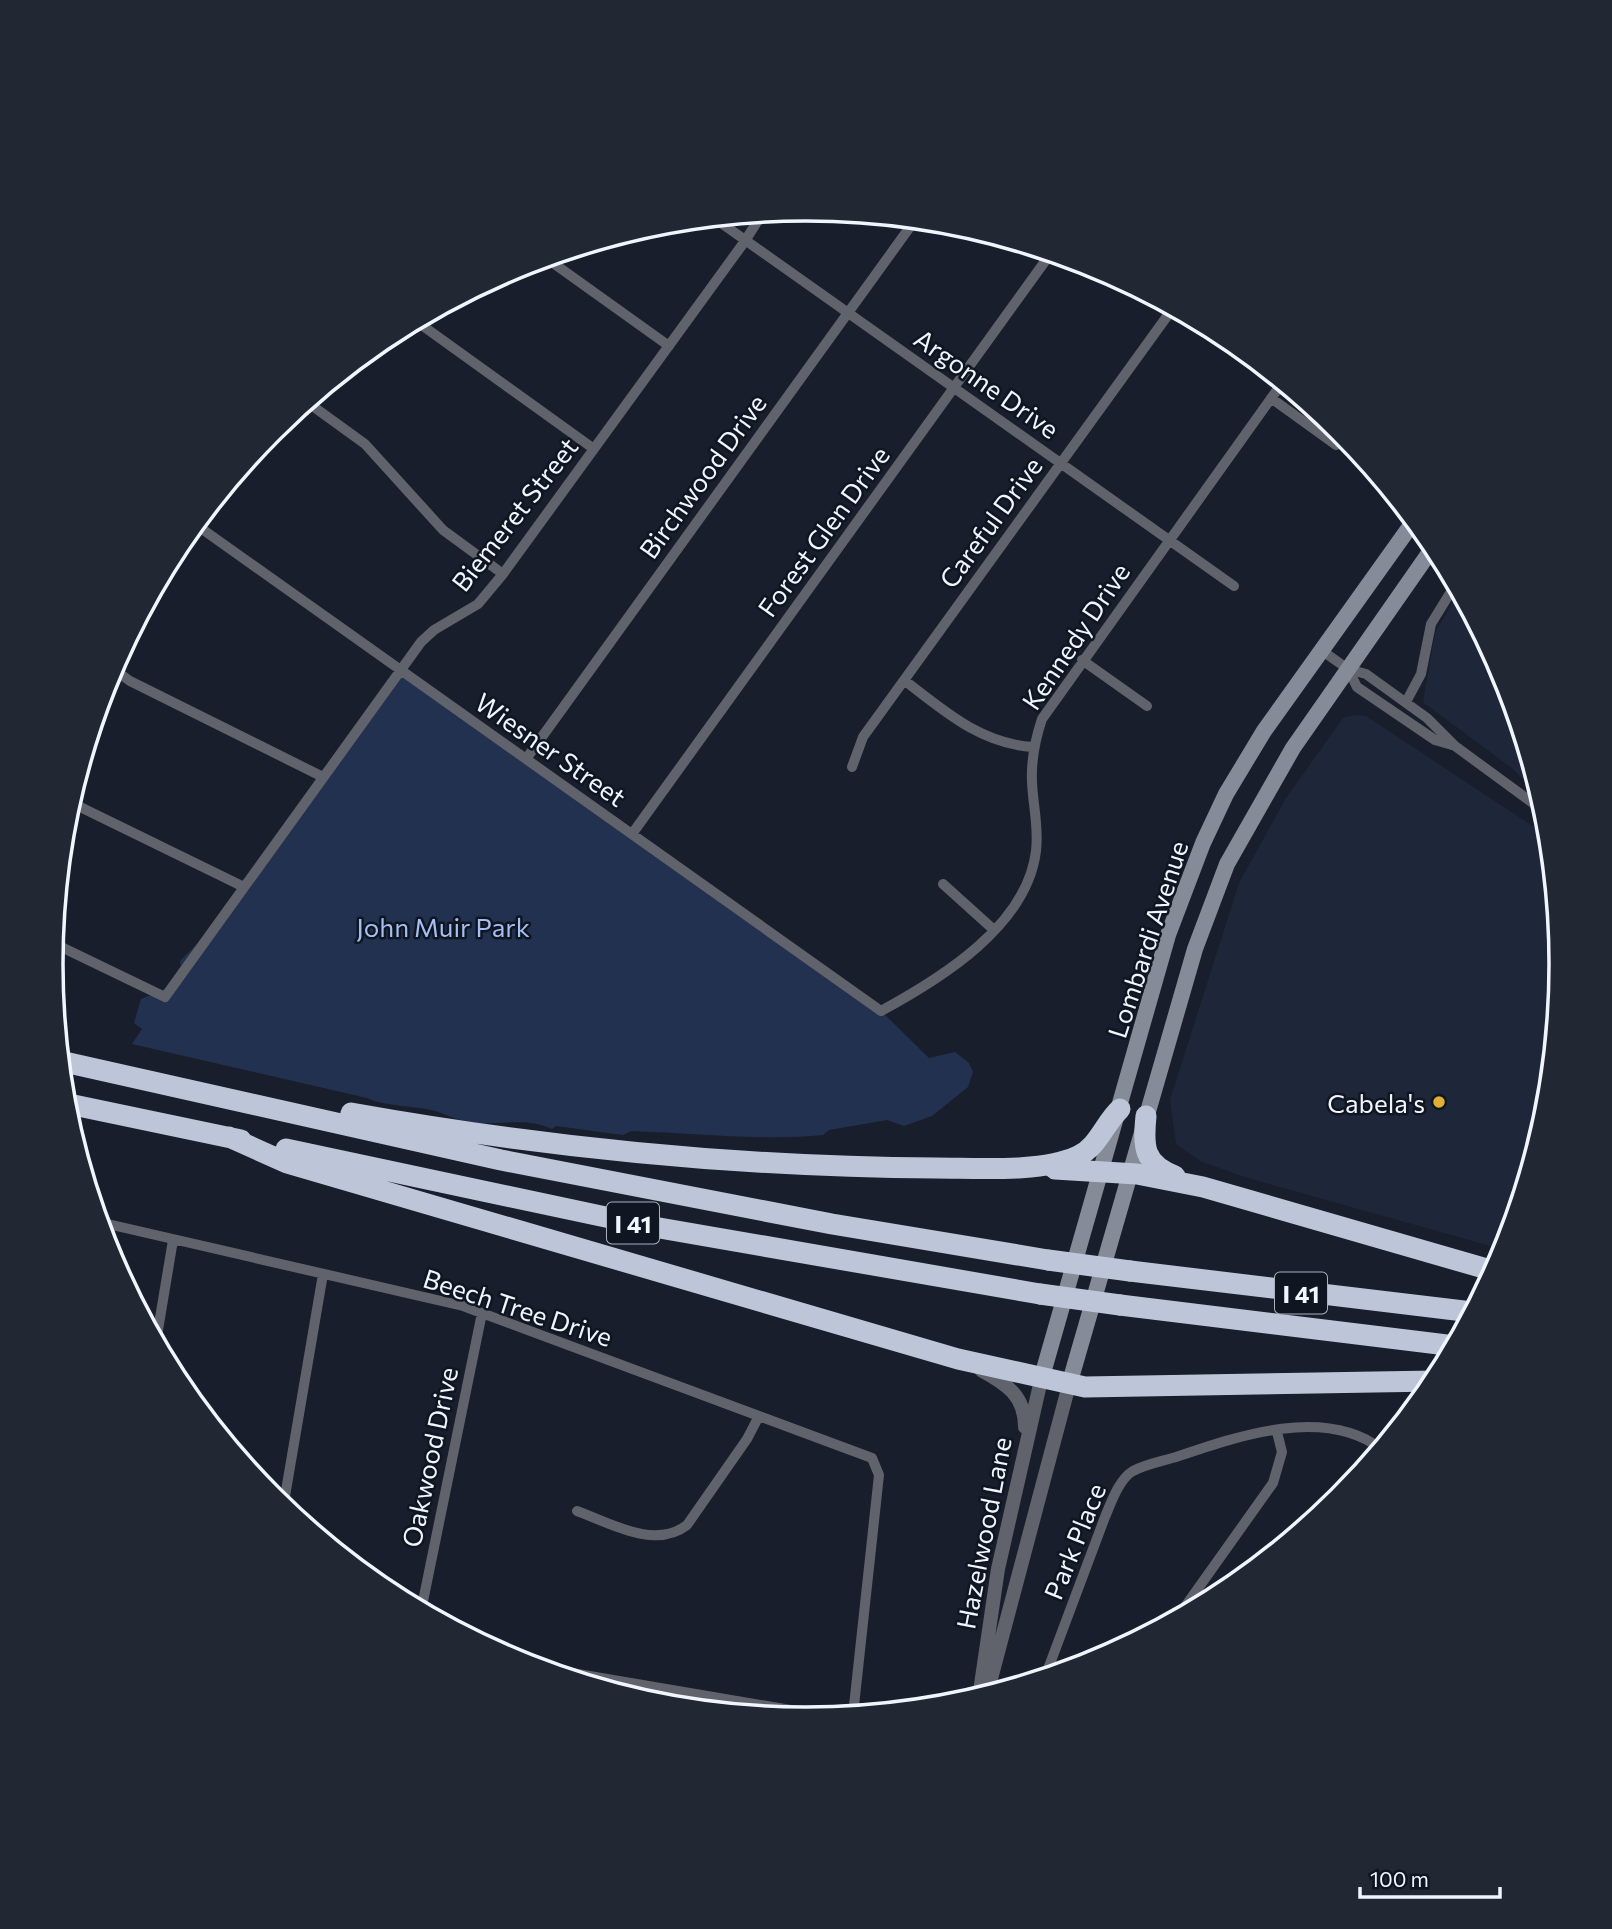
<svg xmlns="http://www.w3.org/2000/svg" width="1612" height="1929" viewBox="0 0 1612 1929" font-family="Commissioner,sans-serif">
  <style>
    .built { fill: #1e273a }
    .green { fill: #233150 }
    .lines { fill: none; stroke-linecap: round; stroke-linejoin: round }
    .minor { stroke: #60636b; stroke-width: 10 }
    .tertiary { stroke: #60636b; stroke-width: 14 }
    .secondary { stroke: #858b97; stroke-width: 16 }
    .motorway { stroke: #bdc6d8; stroke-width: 21 }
    .motorway-bridge { stroke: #bdc6d8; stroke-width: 21 }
    .poi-dot { fill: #e1af34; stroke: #0f1521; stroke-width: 2.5 }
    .labels { text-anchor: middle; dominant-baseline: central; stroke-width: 5; stroke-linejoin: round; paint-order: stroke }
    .shield { fill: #0f1521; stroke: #acb2bc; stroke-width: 2 }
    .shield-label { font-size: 24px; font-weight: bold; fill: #f0f5fe }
    .street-label { font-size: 26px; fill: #f0f5fe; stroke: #0f1521 }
    .park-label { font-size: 26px; fill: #a5bef3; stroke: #0f1521 }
    .poi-label { font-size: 26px; fill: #f0f5fe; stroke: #0f1521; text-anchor: end }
    .rim { fill: none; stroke: #f0f5fe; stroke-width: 3.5 }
  </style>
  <rect width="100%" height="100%" fill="#181e2b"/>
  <!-- built -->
  <path class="built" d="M 1459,591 L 1504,676 L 1541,798 L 1513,769 L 1423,702 L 1435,633 Z
    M 1354,715 L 1366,716 L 1549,837 L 1561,965 L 1547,1112 L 1505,1250 L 1251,1179 L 1202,1162 L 1176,1144 L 1170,1100 L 1239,883 L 1286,798 L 1343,718 Z"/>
  <!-- green -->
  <path class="green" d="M 401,670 L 881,1011 L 929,1058 L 955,1052 L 969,1063 L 973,1072 L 968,1087 L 932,1116 L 904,1126 L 887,1120 L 829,1130 L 823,1135 C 759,1141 696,1133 631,1131 L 623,1135 L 556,1126 L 552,1129 C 528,1117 503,1125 478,1123 C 465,1122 452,1118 441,1113 C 422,1105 389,1108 367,1098 L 132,1044 L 142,1029 L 134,1023 L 141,999 L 165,989 L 182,974 L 180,961 L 207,934 Z"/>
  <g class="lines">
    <!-- minor -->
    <path class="minor" d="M 714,218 L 1234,586
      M 546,258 L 669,346
      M 416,321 L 594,449
      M 1271,398 L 1336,445
      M 307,402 L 365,444 L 443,530 L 503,574
      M 195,524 L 881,1011 C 940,979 1027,926 1036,851 C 1039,827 1033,806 1032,782 C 1031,760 1035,740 1042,719 L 1282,383
      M 1321,650 L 1348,669 L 1366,674 L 1427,718 L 1455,746 L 1545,812
      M 1082,660 L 1147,706
      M 112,668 L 130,681 L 323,777
      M 1348,669 L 1357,687 L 1435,740 L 1452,745
      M 904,680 C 944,711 981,744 1033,747
      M 1406,702 L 1421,674 L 1431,624 L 1455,585
      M 526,759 L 915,220
      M 852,767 L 863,737 L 1173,308
      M 70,802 L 244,887
      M 632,834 L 1051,253
      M 943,884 L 994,930
      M 53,943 L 165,997 L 421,642 L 434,630 L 478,604 L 503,574 L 745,241 L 762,214
      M 99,1222 L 463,1306 L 872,1458 L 879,1475 L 853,1715
      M 156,1342 L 173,1240
      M 283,1508 L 323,1274
      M 577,1511 C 610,1523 655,1550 687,1525 L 747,1439 L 759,1416
      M 421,1611 L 482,1313
      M 1177,1618 L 1273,1483 L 1282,1452 L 1277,1432
      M 525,1665 L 832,1717
      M 1045,1677 L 1105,1517 C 1111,1503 1119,1479 1133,1471 C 1146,1464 1164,1461 1179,1456 C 1238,1436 1325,1406 1381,1449"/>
    <!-- tertiary -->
    <path class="tertiary" d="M 981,1370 C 1007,1384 1025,1396 1025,1427
      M 988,1690 L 1069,1385
      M 979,1698 L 998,1569 L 1041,1380"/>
    <!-- secondary -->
    <path class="secondary" d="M 1041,1380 L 1168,935 L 1203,843 L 1226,794 L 1264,731 L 1414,521
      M 1069,1385 L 1195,949 L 1227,864 L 1293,748 L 1434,546"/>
    <!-- motorway -->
    <path class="motorway" d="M 60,1061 L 501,1160 L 832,1224 L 1048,1260
      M 64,1103 L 241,1140
      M 351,1113 C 542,1147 742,1167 936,1168 C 976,1168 1041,1173 1078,1156 C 1098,1147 1104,1124 1120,1109
      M 1146,1116 C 1143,1146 1143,1164 1175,1176
      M 229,1137 L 287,1163 L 958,1359 L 1085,1387 L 1435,1381
      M 286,1149 L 648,1226 L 1040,1294
      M 1055,1169 L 1137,1174 L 1203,1187 L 1494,1271
      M 1130,1271 L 1472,1312
      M 1120,1305 L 1455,1346"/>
    <!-- motorway-bridge -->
    <path class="motorway-bridge" d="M 1048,1260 L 1130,1271
      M 1040,1294 L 1120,1305"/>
  </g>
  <!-- markers -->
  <circle class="poi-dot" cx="1439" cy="1102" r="7"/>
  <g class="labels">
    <!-- shield labels -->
    <g class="shield">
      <rect x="607" y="1202.5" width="52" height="41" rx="5"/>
      <rect x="1275" y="1272.5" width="52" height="41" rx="5"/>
    </g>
    <g class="shield-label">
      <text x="633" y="1223">I 41</text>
      <text x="1301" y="1293">I 41</text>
    </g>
    <!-- street labels -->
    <g class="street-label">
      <text transform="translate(987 383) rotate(35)">Argonne Drive</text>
      <text transform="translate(702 476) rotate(-54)">Birchwood Drive</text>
      <text transform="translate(514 514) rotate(-52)">Biemeret Street</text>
      <text transform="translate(990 522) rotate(-54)">Careful Drive</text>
      <text transform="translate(823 531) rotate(-54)">Forest Glen Drive</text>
      <text transform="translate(1075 636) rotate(-56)">Kennedy Drive</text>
      <text transform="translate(551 749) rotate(35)">Wiesner Street</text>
      <text transform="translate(1147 939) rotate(-72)">Lombardi Avenue</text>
      <text transform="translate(518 1307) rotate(18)">Beech Tree Drive</text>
      <text transform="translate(429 1457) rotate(-78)">Oakwood Drive</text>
      <text transform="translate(983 1533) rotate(-79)">Hazelwood Lane</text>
      <text transform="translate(1074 1541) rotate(-68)">Park Place</text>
    </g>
    <!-- park labels -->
    <g class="park-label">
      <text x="443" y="926">John Muir Park</text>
    </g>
    <!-- poi labels -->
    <g class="poi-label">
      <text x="1425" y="1102">Cabela's</text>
    </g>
  </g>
  <!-- crop -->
  <path d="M0 0H1612V1929H0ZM63 964a743 743 0 1 1 1486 0a743 743 0 1 1-1486 0Z" fill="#212733" fill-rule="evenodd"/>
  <path class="rim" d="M63 964a743 743 0 1 1 1486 0a743 743 0 1 1-1486 0Z"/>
  <!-- scale -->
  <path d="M1360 1887v10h140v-10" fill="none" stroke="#f0f5fe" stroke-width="3.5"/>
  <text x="1370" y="1887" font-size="21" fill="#f0f5fe" stroke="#0f1521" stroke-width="5" paint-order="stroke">100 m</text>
</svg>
